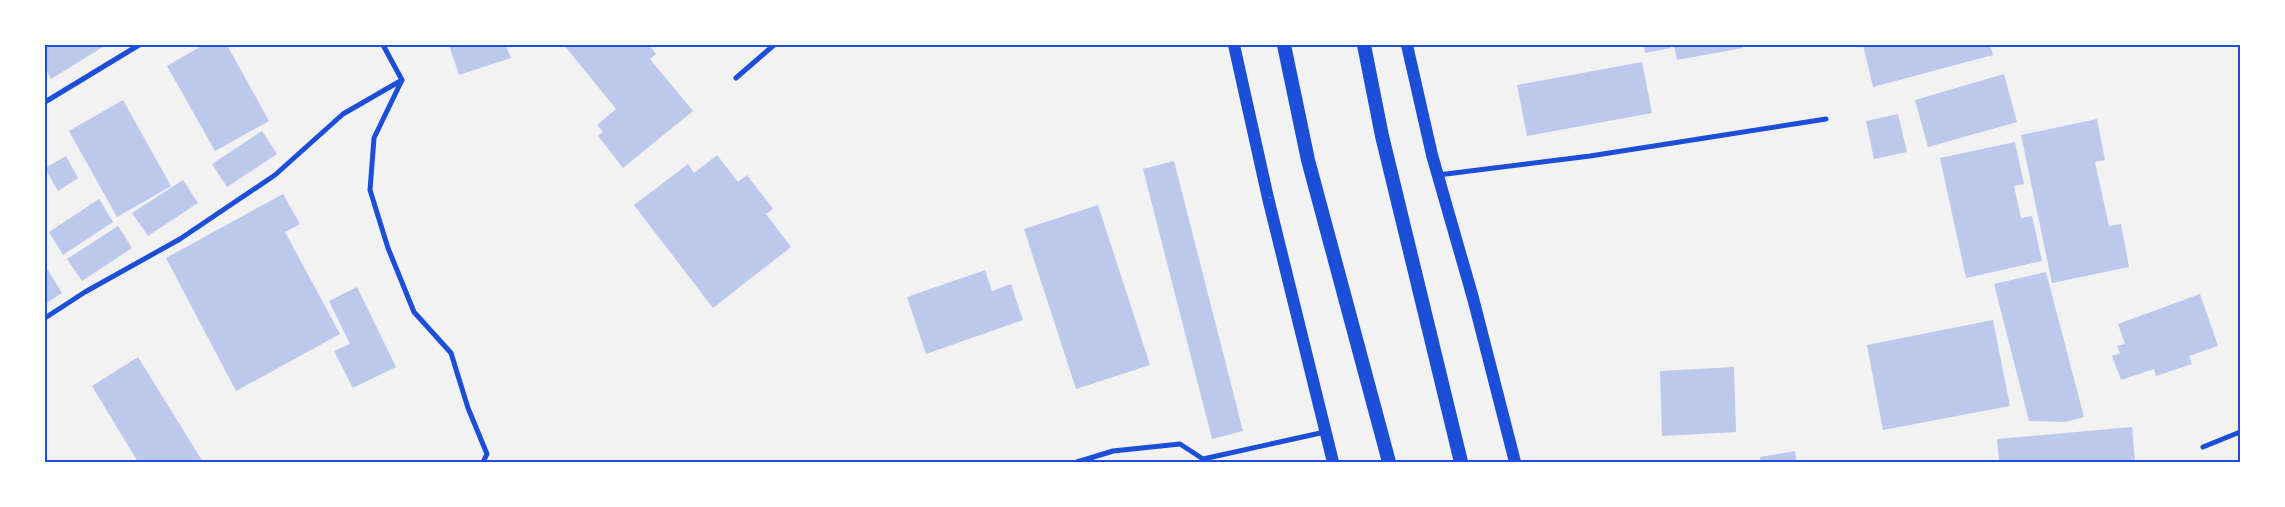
<svg xmlns="http://www.w3.org/2000/svg" width="2285" height="507" viewBox="0 0 2285 507" font-family="Poppins,sans-serif">
  <style>
    .building { fill: #bdc9ec }
    .lines { fill: none; stroke-linecap: round; stroke-linejoin: round }
    .minor { stroke: #1d4ed8; stroke-width: 5 }
    .primary { stroke: #1d4ed8; stroke-width: 12 }
    .trunk { stroke: #1d4ed8; stroke-width: 14 }
    .neatline { fill: none; stroke: #1d4ed8; stroke-width: 2 }
  </style>
  <rect width="100%" height="100%" fill="#f2f2f2"/>
  <!-- building -->
  <path class="building" d="M 45,45 L 106,45 L 51,79 L 45,68 Z
    M 203,45 L 227,45 L 269,121 L 215,151 L 167,66 Z
    M 449,45 L 506,45 L 511,58 L 459,75 Z
    M 564,45 L 649,45 L 656,54 L 650,59 L 693,111 L 623,168 L 598,136 L 603,132 L 597,125 L 616,109 Z
    M 1644,45 L 1670,45 L 1671,48 L 1645,53 Z
    M 1674,45 L 1742,45 L 1743,48 L 1677,60 Z
    M 1863,45 L 1990,45 L 1993,55 L 1873,87 Z
    M 1642,62 L 1652,113 L 1527,136 L 1517,85 Z
    M 2004,74 L 2017,122 L 1928,147 L 1915,100 Z
    M 123,100 L 171,186 L 117,217 L 69,131 Z
    M 1898,114 L 1907,152 L 1874,159 L 1866,121 Z
    M 2097,119 L 2105,160 L 2095,162 L 2109,226 L 2121,224 L 2129,267 L 2052,283 L 2021,135 Z
    M 262,131 L 277,154 L 227,187 L 212,164 Z
    M 2015,142 L 2024,184 L 2014,186 L 2021,218 L 2032,216 L 2042,261 L 1966,278 L 1940,158 Z
    M 717,155 L 738,182 L 747,175 L 773,209 L 766,214 L 791,247 L 713,308 L 634,205 L 688,164 L 694,173 Z
    M 66,156 L 78,178 L 58,191 L 45,168 Z
    M 1174,161 L 1243,431 L 1212,439 L 1143,169 Z
    M 183,180 L 198,203 L 148,236 L 132,213 Z
    M 283,194 L 300,224 L 285,232 L 340,334 L 236,391 L 166,258 Z
    M 99,199 L 113,222 L 63,255 L 49,232 Z
    M 1098,205 L 1150,365 L 1076,389 L 1024,229 Z
    M 118,226 L 132,248 L 82,281 L 67,259 Z
    M 48,270 L 62,293 L 45,304 L 45,272 Z
    M 985,270 L 992,291 L 1011,284 L 1023,320 L 926,354 L 907,297 Z
    M 2046,272 L 2084,417 L 2065,422 L 2029,421 L 1994,284 Z
    M 357,287 L 396,367 L 353,388 L 334,351 L 350,344 L 329,301 Z
    M 2200,294 L 2218,346 L 2189,356 L 2192,364 L 2156,376 L 2154,369 L 2121,380 L 2112,356 L 2120,353 L 2117,346 L 2125,344 L 2118,324 Z
    M 1993,320 L 2010,406 L 1883,430 L 1867,345 Z
    M 138,357 L 203,462 L 138,462 L 92,386 Z
    M 1734,367 L 1736,432 L 1662,436 L 1660,371 Z
    M 2132,427 L 2135,462 L 1999,462 L 1997,439 Z
    M 1795,451 L 1797,462 L 1761,462 L 1760,457 Z"/>
  <g class="lines">
    <!-- minor -->
    <path class="minor" d="M 383,45 L 402,80 L 374,138 L 370,190 L 388,248 L 414,312 L 451,353 L 468,408 L 487,454 L 483,462
      M 736,78 L 774,45
      M 45,102 L 139,45
      M 1438,175 L 1590,156 L 1826,119
      M 45,318 L 85,292 L 180,239 L 275,175 L 343,114 L 402,80
      M 2203,447 L 2240,432
      M 1077,462 L 1113,451 L 1180,444 L 1203,459 L 1325,432"/>
    <!-- primary -->
    <path class="primary" d="M 1234,45 L 1268,198 L 1333,462
      M 1407,45 L 1432,155 L 1473,298 L 1515,462"/>
    <!-- trunk -->
    <path class="trunk" d="M 1284,45 L 1308,160 L 1389,462
      M 1364,45 L 1382,136 L 1461,462"/>
  </g>
  <!-- border -->
  <rect width="2285" height="507" fill="none" stroke="#ffffff" stroke-width="92"/>
  <rect x="46" y="46" width="2193" height="415" class="neatline"/>
</svg>
